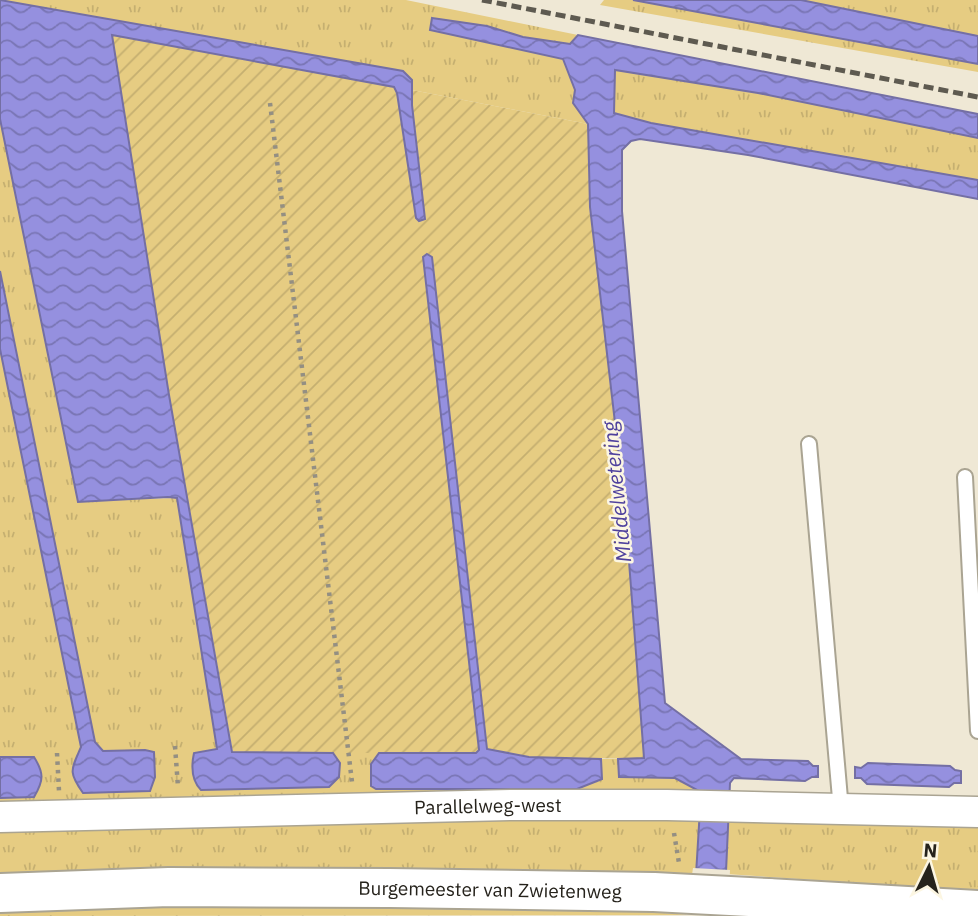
<svg xmlns="http://www.w3.org/2000/svg" width="978" height="916" viewBox="0 0 978 916" font-family="'IBM Plex Sans',sans-serif">
  <style>
    .grass { fill: url(#grass-tufts) }
    .garden { fill: url(#garden-furrows) }
    .water { fill: url(#water-waves); stroke: #746fa4; stroke-width: 2 }
    .pier { fill: #efe8d5 }
    .lines { fill: none; stroke-linecap: round; stroke-linejoin: round }
    .lane-casing { stroke: #aaa492; stroke-width: 18 }
    .street-casing { stroke: #aaa492; stroke-width: 33 }
    .secondary-casing { stroke: #aaa492; stroke-width: 42 }
    .path { stroke: #948f82; stroke-width: 4.5; stroke-dasharray: 3.5 5; stroke-linecap: butt }
    .lane { stroke: #fff; stroke-width: 14 }
    .street { stroke: #fff; stroke-width: 30 }
    .secondary { stroke: #fff; stroke-width: 38 }
    .rail { stroke: #5e5a50; stroke-width: 5; stroke-dasharray: 10 5; stroke-linecap: butt }
    .secondary-bridge-casing { stroke: #aaa492; stroke-width: 42; stroke-linecap: butt }
    .secondary-bridge { stroke: #fff; stroke-width: 38 }
    .labels { text-anchor: middle; dominant-baseline: central; stroke-width: 5; stroke-linejoin: round; paint-order: stroke }
    .street-label { font-size: 19px; fill: #26231c; stroke: #fcf6e2 }
    .water-label { font-size: 21px; font-style: italic; fill: #4f419d; stroke: #fcf6e2 }
  </style>
  <defs>
    <pattern id="grass-tufts" width="24" height="20" patternUnits="userSpaceOnUse" patternTransform="scale(1.75)"><rect width="24" height="20" fill="#e6cc82"/><path d="M3 7l-1-3M5 7V3M7 7l1-3M15 17l-1-3M17 17v-4M19 17l1-3" fill="none" stroke="#c5af70"/></pattern>
    <pattern id="garden-furrows" width="10" height="10" patternUnits="userSpaceOnUse" patternTransform="scale(1.75)"><rect width="10" height="10" fill="#e6cc82"/><path d="M-1 1l2-2M0 10L10 0M9 11l2-2" fill="none" stroke="#c5af70"/></pattern>
    <pattern id="water-waves" width="16" height="10" patternUnits="userSpaceOnUse" patternTransform="scale(1.75)"><rect width="16" height="10" fill="#9590df"/><path d="M0 5q4-4 8 0t8 0" fill="none" stroke="#7975b4"/></pattern>
  </defs>
  <rect width="100%" height="100%" fill="#efe8d5"/>
  <!-- grass -->
  <path class="grass" d="M 0,0 L 406,0 L 578,35 L 571,44 L 523,37 L 487,26 L 430,30 L 563,59 L 575,90 L 573,103 L 588,124 L 412,90 L 412,80 L 403,71 Z
    M 604,0 L 633,0 L 978,64 L 978,72 L 600,5 Z
    M 801,0 L 978,0 L 978,36 Z
    M 615,69 L 758,93 L 978,138 L 978,180 L 651,123 L 614,113 Z
    M 0,119 L 78,501 L 177,498 L 217,749 L 340,763 L 333,753 L 379,753 L 371,764 L 602,779 L 601,759 L 618,759 L 619,777 L 675,778 L 701,792 L 696,875 L 268,868 L 0,876 L 0,798 L 34,797 L 34,757 L 0,757 L 0,349 L 81,747 L 73,765 L 145,750 L 103,751 L 95,742 L 0,271 Z
    M 728,820 L 978,826 L 978,891 L 726,874 Z
    M 422,905 L 638,911 L 690,915 L 0,916 L 0,911 L 63,908 Z"/>
  <!-- garden -->
  <path class="garden" d="M 111,35 L 394,87 L 397,93 L 412,105 L 412,90 L 588,124 L 590,207 L 625,509 L 644,759 L 529,757 L 487,749 L 432,257 L 427,254 L 423,257 L 479,751 L 476,753 L 233,753 L 169,395 Z"/>
  <!-- water -->
  <path class="water" d="M 0,0 L 403,71 L 412,80 L 412,105 L 425,219 L 419,221 L 416,218 L 397,93 L 394,87 L 112,35 L 169,395 L 232,752 L 333,753 L 340,763 L 339,777 L 329,787 L 201,790 C 191,780 191,767 194,753 L 217,749 L 177,498 L 168,497 L 78,502 L 0,119 Z
    M 633,0 L 801,0 L 978,36 L 978,64 Z
    M 432,18 L 487,26 L 523,37 L 570,44 L 578,35 L 978,114 L 978,138 L 758,93 L 615,70 L 614,113 L 651,123 L 978,180 L 978,199 L 748,155 L 640,139 L 631,141 L 622,150 L 622,211 L 665,703 L 741,759 L 808,761 L 813,766 L 818,766 L 818,777 L 812,777 L 805,781 L 734,778 L 730,783 L 724,916 L 696,875 L 701,792 L 675,778 L 619,777 L 618,759 L 644,758 L 625,509 L 590,207 L 588,124 L 573,103 L 575,90 L 563,59 L 430,30 Z
    M 427,254 L 432,257 L 487,749 L 529,757 L 601,759 L 602,779 L 577,789 L 376,789 L 371,786 L 371,764 L 379,753 L 476,753 L 479,750 L 423,257 Z
    M 0,271 L 95,742 L 103,751 L 145,750 L 154,752 L 155,777 L 150,791 L 83,793 C 68,772 71,770 81,747 L 0,349 Z
    M 0,757 L 34,757 C 44,773 44,780 34,797 L 0,798 Z
    M 868,763 L 950,766 L 955,770 L 961,771 L 961,783 L 954,783 L 949,787 L 867,784 L 861,778 L 855,778 L 855,767 L 861,768 Z"/>
  <!-- pier -->
  <path class="pier" d="M 693,868 L 730,870 L 728,916 L 686,916 Z"/>
  <g class="lines">
    <defs>
      <path id="lane" d="M 809,444 L 841,810
        M 965,477 L 978,731"/>
      <g id="street">
        <path id="s1" d="M 0,817 L 512,805 L 667,805 L 978,812"/>
      </g>
      <g id="secondary">
        <path id="s2" d="M 0,893 L 169,887 L 390,888 L 654,892"/>
        <path d="M 768,898 L 978,910"/>
      </g>
    </defs>
    <!-- lane casing -->
    <use href="#lane" class="lane-casing"/>
    <!-- street casing -->
    <use href="#street" class="street-casing"/>
    <!-- secondary casing -->
    <use href="#secondary" class="secondary-casing"/>
    <!-- path -->
    <path class="path" d="M 270,103 L 352,782
      M 175,746 L 178,787
      M 57,753 L 59,791
      M 674,833 L 679,863"/>
    <!-- lane -->
    <use href="#lane" class="lane"/>
    <!-- street -->
    <use href="#street" class="street"/>
    <!-- secondary -->
    <use href="#secondary" class="secondary"/>
    <!-- rail -->
    <path class="rail" d="M 482,0 L 978,97"/>
    <defs>
      <path id="secondary-bridge" d="M 654,892 L 768,898"/>
    </defs>
    <!-- secondary-bridge casing -->
    <use href="#secondary-bridge" class="secondary-bridge-casing"/>
    <!-- secondary-bridge -->
    <use href="#secondary-bridge" class="secondary-bridge"/>
  </g>
  <g class="labels">
    <!-- street labels -->
    <g class="street-label">
      <text stroke="none"><textPath href="#s1" startOffset="488">Parallelweg-west</textPath></text>
      <text stroke="none"><textPath href="#s2" startOffset="490">Burgemeester van Zwietenweg</textPath></text>
    </g>
    <!-- water labels -->
    <g class="water-label">
      <text transform="translate(616 492) rotate(-96)">Middelwetering</text>
    </g>
  </g>
  <!-- north arrow -->
  <g transform="translate(929 867) rotate(5)" stroke="#fcf6e2" stroke-width="5" paint-order="stroke">
  <path d="M0-5L12 26L0 18L-12 26Z" fill="#26231c"/>
  <text y="-10" font-size="19" font-weight="bold" text-anchor="middle" fill="#26231c">N</text>
  </g>
</svg>
